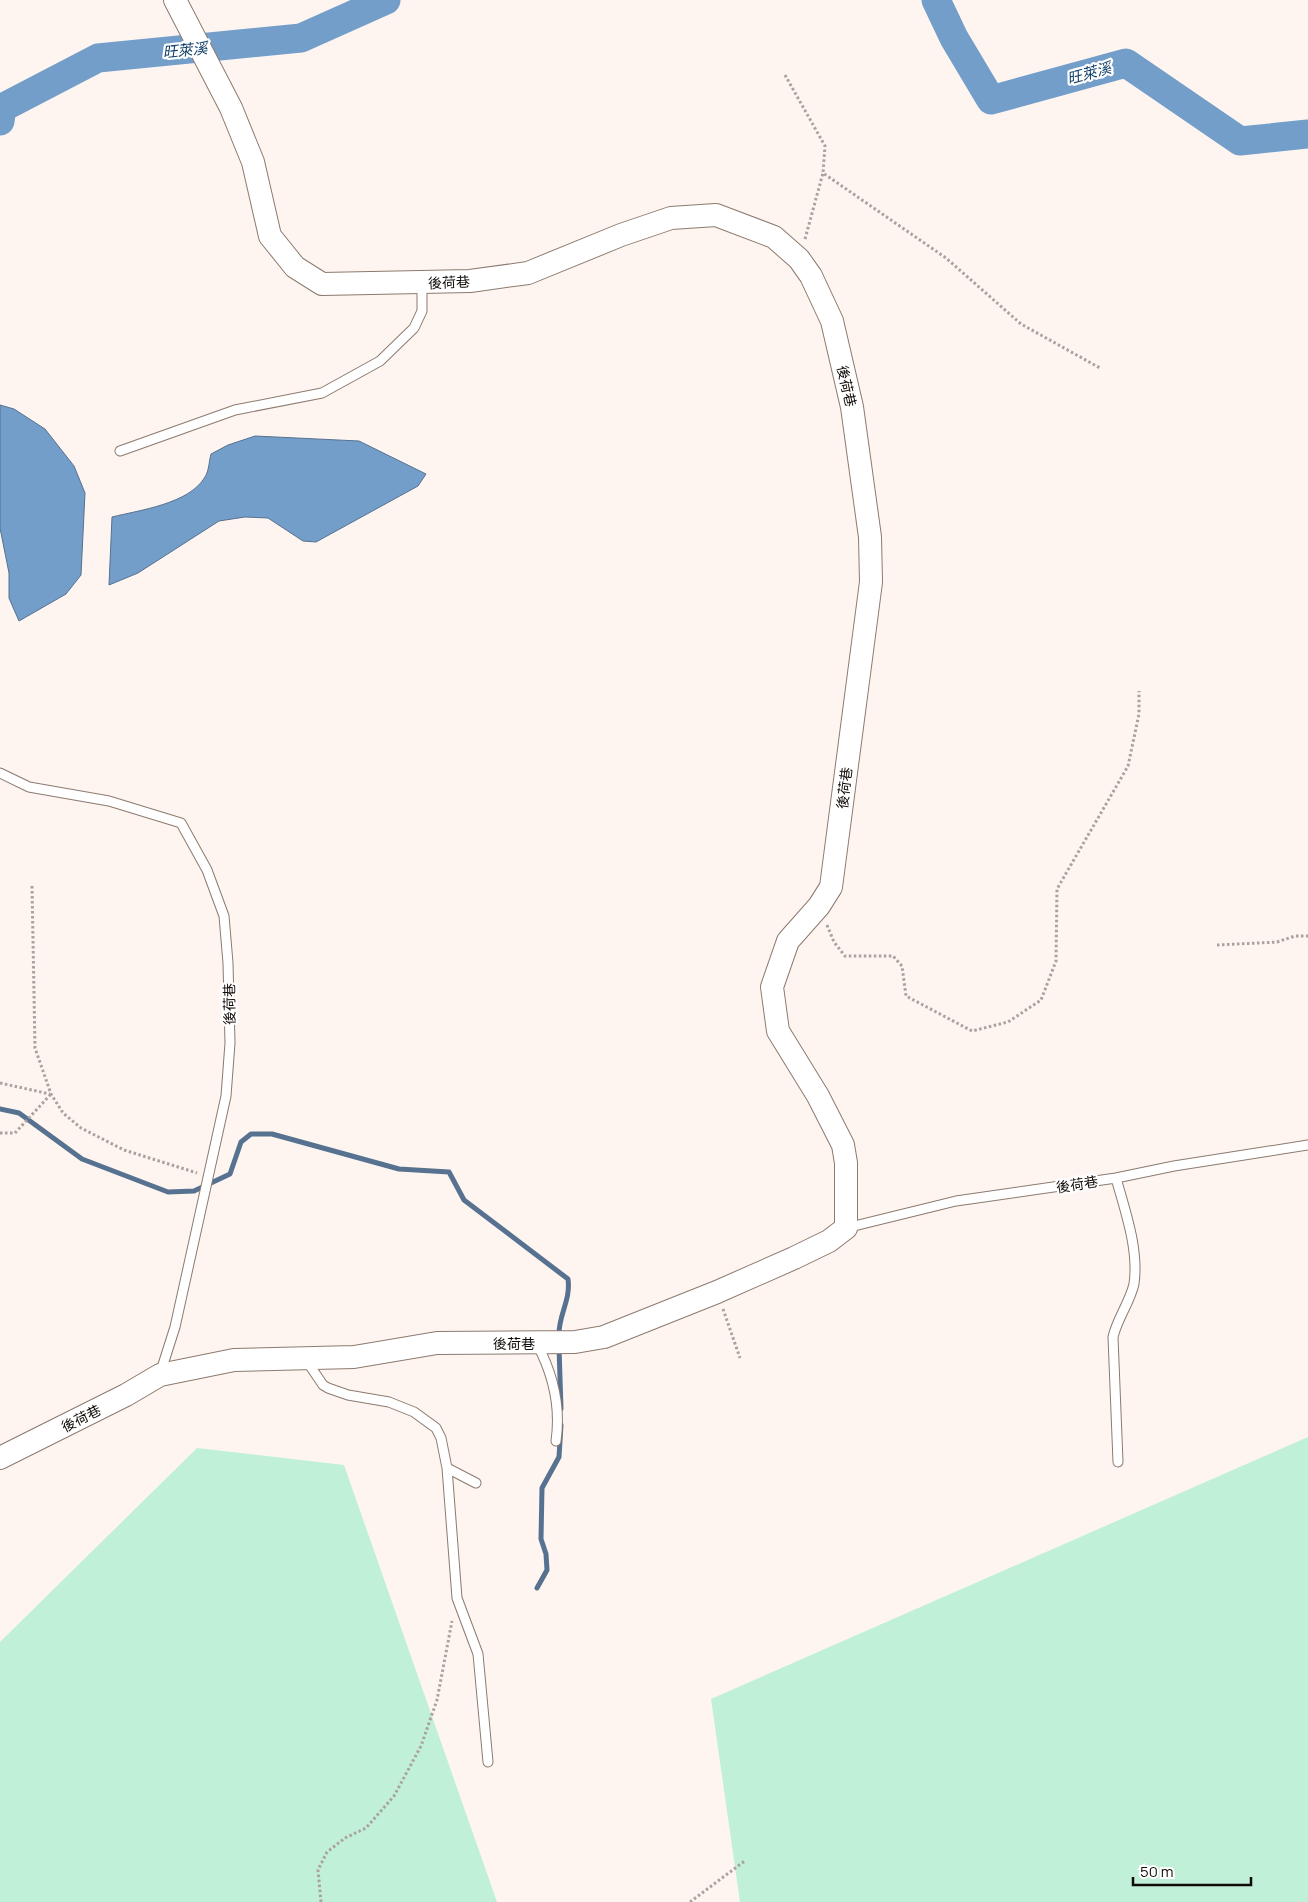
<svg xmlns="http://www.w3.org/2000/svg" width="1308" height="1902" viewBox="0 0 1308 1902" font-family="Manrope,'Noto Sans TC',sans-serif">
  <style>
    .green { fill: #c0f0d7 }
    .water { fill: #739eca; stroke: #567290 }
    .lines { fill: none; stroke-linecap: round; stroke-linejoin: round }
    .stream { stroke: #567290; stroke-width: 5 }
    .river { stroke: #739eca; stroke-width: 29 }
    .service-casing { stroke: #8c7a6e; stroke-width: 11 }
    .tertiary-casing { stroke: #8c7a6e; stroke-width: 24 }
    .path { stroke: #aaa29e; stroke-width: 3; stroke-dasharray: 2.5 2.5; stroke-linecap: butt }
    .service { stroke: #fff; stroke-width: 9 }
    .tertiary { stroke: #fff; stroke-width: 22 }
    .labels { text-anchor: middle; dominant-baseline: central; stroke-width: 4.5; stroke-linejoin: round; paint-order: stroke }
    .street-label { font-size: 14px; fill: #110b07; stroke: #fff }
    .water-label { font-size: 15px; font-style: italic; fill: #12406b; stroke: #fff }
  </style>
  <rect width="100%" height="100%" fill="#fef5f0"/>
  <!-- green -->
  <path class="green" d="M 1308,1437 L 1308,1902 L 740,1902 L 711,1699 Z
    M 197,1448 L 344,1465 L 497,1902 L 0,1902 L 0,1642 Z"/>
  <!-- water -->
  <path class="water" d="M 0,405 L 14,409 L 45,429 L 74,466 L 85,493 L 81,575 L 66,594 L 19,621 L 9,598 L 9,573 L 0,528 Z
    M 255,436 L 359,441 L 426,474 L 418,486 L 316,542 L 303,541 L 268,518 L 245,517 L 219,521 L 138,573 L 109,585 L 112,517 C 140,510 189,504 205,477 C 209,471 209,461 211,454 L 228,445 Z"/>
  <g class="lines">
    <!-- stream -->
    <path class="stream" d="M 0,1109 L 19,1113 L 82,1159 L 168,1192 L 194,1191 L 230,1174 L 241,1142 L 251,1134 L 272,1134 L 399,1169 L 449,1172 L 464,1200 L 568,1279 C 571,1301 558,1315 559,1336
      M 559,1347 L 561,1409
      M 537,1588 L 547,1570 L 546,1554 L 541,1539 L 542,1488 L 559,1457 L 561,1425"/>
    <!-- river -->
    <path class="river" d="M 936,0 L 954,38 L 991,100 L 1126,63 L 1240,141 L 1308,134
      M 0,121 L 2,108 L 98,58 L 301,38 L 386,0"/>
    <defs>
      <path id="service" d="M 120,451 L 235,410 L 322,393 L 380,361 L 414,328 L 422,311 L 422,283
        M 0,773 L 29,787 L 109,801 L 181,823 L 207,870 L 224,916 L 228,963 L 230,1043 L 226,1096 L 175,1327 L 160,1374
        M 1116,1178 C 1125,1211 1139,1249 1134,1284 C 1130,1302 1117,1319 1113,1337 L 1118,1462
        M 846,1228 L 956,1201 L 1116,1178 L 1174,1166 L 1308,1145
        M 537,1344 C 553,1374 561,1406 556,1441
        M 306,1360 L 323,1385 L 328,1388 L 348,1395 L 389,1402 L 414,1412 L 436,1428 L 441,1438 L 447,1468 L 457,1598 L 478,1654 L 488,1762
        M 447,1468 L 476,1483"/>
      <path id="tertiary" d="M 0,1458 L 126,1395 L 160,1375 L 234,1360 L 354,1357 L 437,1343 L 575,1342 L 604,1337 L 717,1292 L 794,1258 L 829,1241 L 846,1228 L 846,1163 L 843,1145 L 818,1096 L 778,1031 L 772,987 L 788,941 L 819,906 L 831,887 L 871,582 L 870,537 L 852,407 L 832,321 L 811,276 L 799,259 L 774,237 L 716,215 L 671,218 L 621,235 L 528,273 L 470,281 L 322,284 L 295,267 L 270,236 L 253,162 L 231,108 L 175,0"/>
    </defs>
    <!-- service casing -->
    <use href="#service" class="service-casing"/>
    <!-- tertiary casing -->
    <use href="#tertiary" class="tertiary-casing"/>
    <!-- path -->
    <path class="path" d="M 785,75 L 825,146 L 823,173
      M 805,239 L 823,173 L 946,258 L 1021,324 L 1100,368
      M 32,886 L 35,1048 L 51,1094 L 63,1113 L 81,1128 L 124,1150 L 197,1173
      M 827,925 L 834,942 L 845,956 L 893,956 L 902,966 L 906,996 L 972,1031 L 1008,1022 L 1041,1000 L 1056,961 L 1057,889 L 1128,766 L 1139,714 L 1139,691
      M 1217,945 L 1277,942 L 1295,936 L 1308,936
      M 0,1083 L 50,1094
      M 0,1133 L 15,1133 L 51,1094
      M 723,1309 L 740,1358
      M 321,1902 L 318,1870 L 327,1852 L 345,1838 L 366,1828 L 394,1796 L 421,1746 L 437,1700 L 452,1621
      M 690,1902 L 746,1860"/>
    <!-- service -->
    <use href="#service" class="service"/>
    <!-- tertiary -->
    <use href="#tertiary" class="tertiary"/>
  </g>
  <g class="labels">
    <!-- street labels -->
    <g class="street-label">
      <text transform="translate(449 282) rotate(-3)">後荷巷</text>
      <text transform="translate(847 386) rotate(77)">後荷巷</text>
      <text transform="translate(844 788) rotate(-83)">後荷巷</text>
      <text transform="translate(229 1004) rotate(-91)">後荷巷</text>
      <text transform="translate(1077 1184) rotate(-9)">後荷巷</text>
      <text x="514" y="1343">後荷巷</text>
      <text transform="translate(81 1418) rotate(-27)">後荷巷</text>
    </g>
    <!-- water labels -->
    <g class="water-label">
      <text transform="translate(185 50) rotate(-6)">旺萊溪</text>
      <text transform="translate(1089 73) rotate(-15)">旺萊溪</text>
    </g>
  </g>
  <!-- scale -->
  <path d="M1133 1877v8h118v-8" fill="none" stroke="#110b07" stroke-width="2.5"/>
  <text x="1140" y="1877" font-size="15" fill="#110b07" stroke="#ffffff" stroke-width="4" paint-order="stroke">50 m</text>
</svg>
